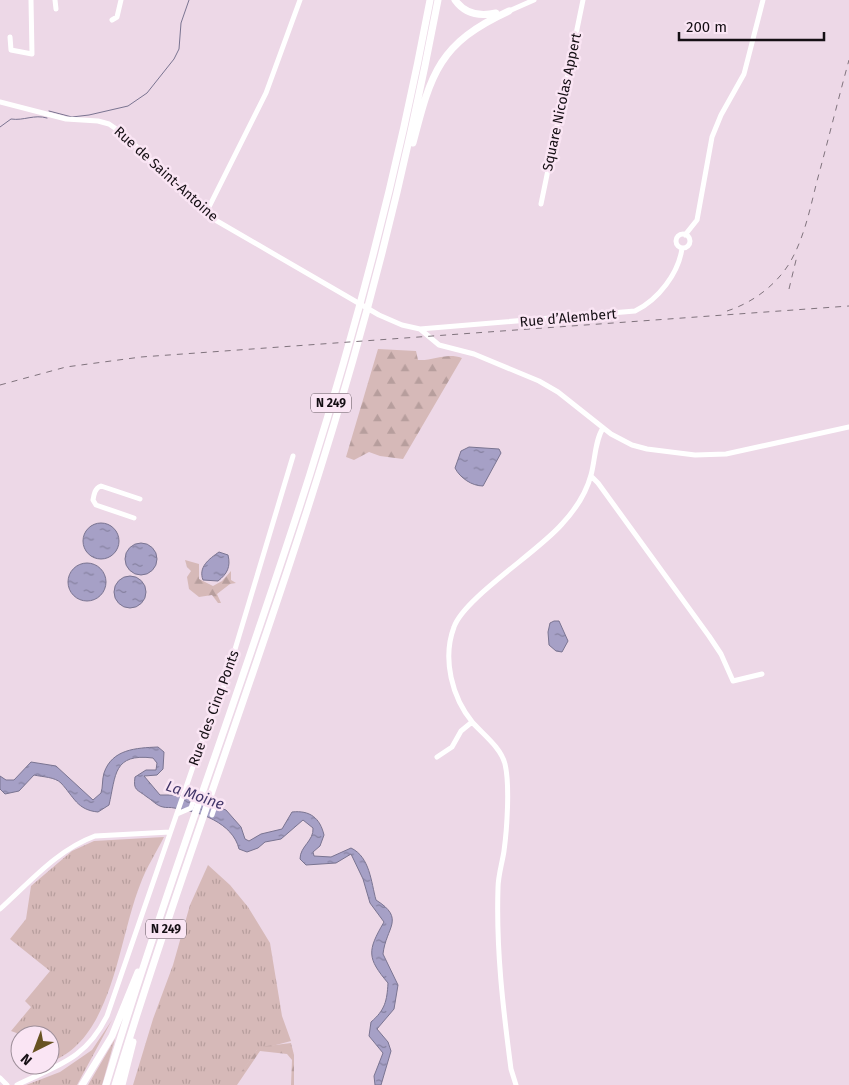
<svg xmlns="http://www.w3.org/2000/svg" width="849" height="1085" viewBox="0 0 849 1085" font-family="'Fira Sans',sans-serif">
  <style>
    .grass { fill: url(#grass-tufts) }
    .forest { fill: url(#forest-firs) }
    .water { fill: url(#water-ripples); stroke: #7a7491 }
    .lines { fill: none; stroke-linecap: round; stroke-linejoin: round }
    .stream { stroke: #7a7491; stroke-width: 1 }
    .minor { stroke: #fff; stroke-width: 5 }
    .highway { stroke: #fff; stroke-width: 7 }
    .rail { stroke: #80737d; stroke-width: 1; stroke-dasharray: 6 6; stroke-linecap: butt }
    .labels { text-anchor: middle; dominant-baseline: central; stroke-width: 5; stroke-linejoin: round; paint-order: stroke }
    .shield { fill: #fae5f4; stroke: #5a4f57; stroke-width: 1 }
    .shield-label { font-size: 12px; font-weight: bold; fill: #150f14 }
    .street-label { font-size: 14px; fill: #150f14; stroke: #fae5f4 }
    .water-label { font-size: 15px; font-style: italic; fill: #423669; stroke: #fae5f4 }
  </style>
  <defs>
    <pattern id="grass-tufts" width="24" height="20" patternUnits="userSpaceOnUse" patternTransform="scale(1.25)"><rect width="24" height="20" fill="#d6b9b8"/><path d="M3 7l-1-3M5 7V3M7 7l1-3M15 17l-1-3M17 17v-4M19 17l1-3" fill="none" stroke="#b79e9d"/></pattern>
    <pattern id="forest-firs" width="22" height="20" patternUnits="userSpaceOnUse" patternTransform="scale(1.25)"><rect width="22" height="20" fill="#d6b9b8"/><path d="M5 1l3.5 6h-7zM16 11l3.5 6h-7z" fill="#b79e9d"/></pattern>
    <pattern id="water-ripples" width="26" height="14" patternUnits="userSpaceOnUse" patternTransform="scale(1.25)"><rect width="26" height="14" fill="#a6a0c6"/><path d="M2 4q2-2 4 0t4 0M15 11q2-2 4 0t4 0" fill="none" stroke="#8681a0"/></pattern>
  </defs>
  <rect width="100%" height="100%" fill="#edd8e7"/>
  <!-- grass -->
  <path class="grass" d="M 164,837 C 156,853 146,868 140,885 C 118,940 113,1040 50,1062 L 50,1035 L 22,1035 L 11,1031 L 31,1007 L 25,1001 L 50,971 L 10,939 L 26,919 L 31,886 L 72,851 L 94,841 Z
    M 208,865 L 230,885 L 248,907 L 270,943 L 282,1016 L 291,1041 L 257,1050 L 233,1085 L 133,1085 L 153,1019 L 173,965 L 190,905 Z
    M 112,1020 L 77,1085 L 26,1085 L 60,1072 L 92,1050 Z
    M 115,1039 L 102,1085 L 88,1085 Z"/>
  <!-- forest -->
  <path class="forest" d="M 378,349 L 416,351 L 418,360 C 434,361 446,352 462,358 L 403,459 L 380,456 L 369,452 L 354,460 L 346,457 Z
    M 185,560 L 199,564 L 199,579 L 213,586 L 222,581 L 231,571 L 231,580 L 236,583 L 230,584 L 217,594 L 221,603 L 218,603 L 212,595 L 199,597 L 189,589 L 187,577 L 191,571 L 187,567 Z
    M 291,1043 L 294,1055 L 294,1085 L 291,1085 L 292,1060 L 287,1054 L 260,1051 L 237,1085 L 232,1085 L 259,1047 Z"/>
  <!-- water -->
  <path class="water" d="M 469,447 L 499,449 L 501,453 L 483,486 C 472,486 460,478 455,468 L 461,451 Z
    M83 541a18 18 0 1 1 36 0a18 18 0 1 1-36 0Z
    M125 559a16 16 0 1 1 32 0a16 16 0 1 1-32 0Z
    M 219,552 L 228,555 C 231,567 227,574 218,581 L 203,580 C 198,567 209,559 219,552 Z
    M68 582a19 19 0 1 1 38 0a19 19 0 1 1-38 0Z
    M114 592a16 16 0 1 1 32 0a16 16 0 1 1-32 0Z
    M 554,621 L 559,621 L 568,641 L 562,652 L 556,651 L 549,645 L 548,632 L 550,623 Z
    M 158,747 L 164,752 L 163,769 L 157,775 L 144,776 L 160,795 L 181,795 L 226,810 L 241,827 L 245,839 L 249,841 L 261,834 L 282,829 L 292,812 C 310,810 320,818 324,835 L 320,846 L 313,852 L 314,856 L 331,857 L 351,848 C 370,857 371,882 376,900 C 406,919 386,927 383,954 L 398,985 L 394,1009 L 377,1029 L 388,1042 L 391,1051 L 381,1085 L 375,1085 L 374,1076 L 383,1053 L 369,1036 L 371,1022 C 385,1010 387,1001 388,983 C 367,958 367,951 384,922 L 370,903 L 363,879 L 351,854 L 336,863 L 306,865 L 300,859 C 300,846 314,841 313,828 L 303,820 L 281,839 L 265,842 L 258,848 L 247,852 L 239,849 C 233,823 199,811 174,808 C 171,807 166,808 163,807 C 157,806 152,800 147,797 C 137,789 133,791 135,777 L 146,770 L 156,770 L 157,763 L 153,758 C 113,753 116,775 109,805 L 98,812 C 77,810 74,797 61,783 C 55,777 43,777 34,775 L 19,791 L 5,794 L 0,789 L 0,776 L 6,780 L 14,780 L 31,762 L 56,766 L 93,800 L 101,793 C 103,787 102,779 104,773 C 112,749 136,748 158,747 Z"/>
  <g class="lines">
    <!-- stream -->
    <path class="stream" d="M 49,111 L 72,117 L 89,115 L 128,106 L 147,93 L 174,59 L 179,49 L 181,23 L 189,0
      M 0,127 L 11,119 C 24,121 34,114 47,118"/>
    <!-- minor -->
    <path class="minor" d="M 55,0 L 56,9
      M 509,11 L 534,0
      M 112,20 L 117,17 L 121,0
      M 10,37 L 11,50 L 32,54 L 31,0
      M 0,102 L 66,119 L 98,121 L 109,124 L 125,135 L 171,181 L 217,221 L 379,315 L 402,325 L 420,329 L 439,345 L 474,354 L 539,381 L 558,392 L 611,434 L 632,445 L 647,449 L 695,455 L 726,454 L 849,427
      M 541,204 L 583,0
      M 206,213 L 266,93 L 300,0
      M676 241a7 7 0 1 1 14 0a7 7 0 1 1-14 0Z
      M 685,235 L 697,220 L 712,137 L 721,115 L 744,74 L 763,0
      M 420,329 L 635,311 C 658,300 679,273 682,248
      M 591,476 L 598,483 L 709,636 L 721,654 L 733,681 L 762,674
      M 134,518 L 96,505 L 93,500 C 94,494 95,488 101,486 L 140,499
      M 437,757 L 452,747 L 461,731 L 472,722
      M 177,814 L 191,808 L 194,799 L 187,785
      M 212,815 L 215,806
      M 0,909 C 30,882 57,850 95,836 L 170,832
      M 0,1078 L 7,1085
      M 17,1085 C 58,1065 85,1060 107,1016 L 204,735 L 224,686 L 293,456
      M 516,1085 L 511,1069 C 503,1008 496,949 498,888 C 498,876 502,864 504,851 C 507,829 510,785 505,764 C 501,748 484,735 473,723 C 452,698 442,659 454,627 C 464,598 538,552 562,524 C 575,510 586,494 591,475 C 595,461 595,440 603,428"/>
    <!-- highway -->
    <path class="highway" d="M 455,0 C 465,14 479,17 496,13
      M 413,143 C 431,73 439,43 509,11
      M 82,1085 L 112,1036 L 138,972
      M 106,1085 C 168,880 245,679 310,474 C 359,319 400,160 430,0
      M 115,1085 C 189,842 283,605 353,360 C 387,242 415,121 438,0
      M 122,1085 L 133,1042"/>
    <!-- rail -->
    <path class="rail" d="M 789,289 L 797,256
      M 727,311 C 752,303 775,286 789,264 C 804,239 810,209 817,181 C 828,141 838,100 849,60
      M 0,385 L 66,367 L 141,357 L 849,306"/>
  </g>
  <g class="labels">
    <!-- shield labels -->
    <g class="shield">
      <rect x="311" y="393.5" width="40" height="19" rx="4"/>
      <rect x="146" y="919.5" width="40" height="19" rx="4"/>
    </g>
    <g class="shield-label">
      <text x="331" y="403">N 249</text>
      <text x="166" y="929">N 249</text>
    </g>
    <!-- street labels -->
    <g class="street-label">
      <text transform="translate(562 102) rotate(-78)">Square Nicolas Appert</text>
      <text transform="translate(166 174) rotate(42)">Rue de Saint-Antoine</text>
      <text transform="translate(568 318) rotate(-5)">Rue d’Alembert</text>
      <text transform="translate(214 708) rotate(-70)">Rue des Cinq Ponts</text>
    </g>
    <!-- water labels -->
    <g class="water-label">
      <text transform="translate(195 795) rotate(19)">La Moine</text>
    </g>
  </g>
  <!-- north arrow -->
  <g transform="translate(35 1050) rotate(222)"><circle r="24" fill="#fae5f4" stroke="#9e8f9a"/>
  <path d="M0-4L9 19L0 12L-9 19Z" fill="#675221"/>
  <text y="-8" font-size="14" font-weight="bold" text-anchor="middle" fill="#150f14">N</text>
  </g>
  <!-- scale -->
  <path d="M679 32v8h145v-8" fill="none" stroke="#150f14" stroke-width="2.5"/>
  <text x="686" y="32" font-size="15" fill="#150f14" stroke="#fae5f4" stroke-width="4" paint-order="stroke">200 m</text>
</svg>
